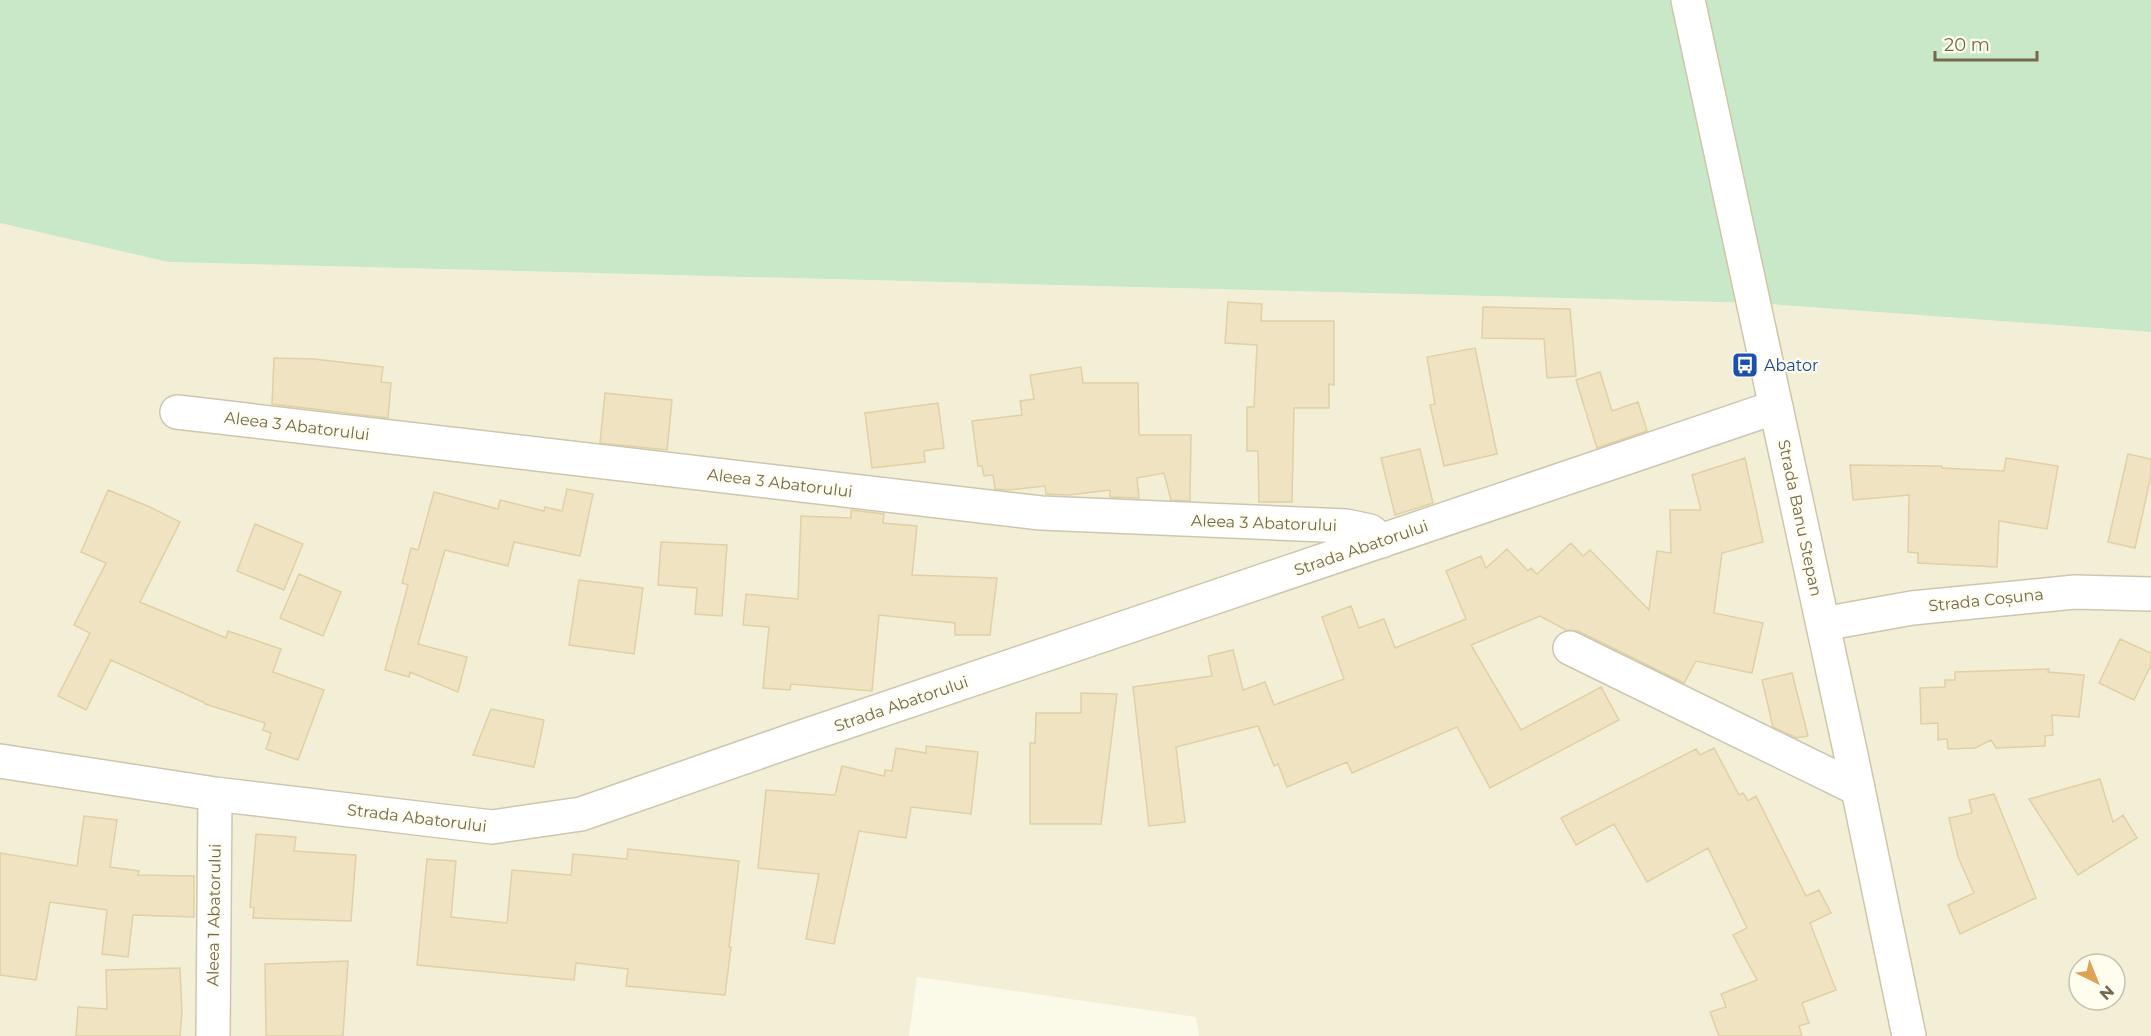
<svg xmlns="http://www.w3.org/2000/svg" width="2151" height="1036" viewBox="0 0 2151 1036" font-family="Montserrat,sans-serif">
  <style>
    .residential { fill: #f3efd7; fill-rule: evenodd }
    .green { fill: #c9e8c7 }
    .building { fill: #efe3c1; stroke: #e1d0a3; stroke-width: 1.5 }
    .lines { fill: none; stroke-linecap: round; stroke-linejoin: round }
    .street-casing { stroke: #cdc6af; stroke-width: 36 }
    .secondary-casing { stroke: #cdc6aa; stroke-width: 36 }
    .street { stroke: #fff; stroke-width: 33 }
    .secondary { stroke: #fff; stroke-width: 33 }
    .labels { text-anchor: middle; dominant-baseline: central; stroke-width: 4.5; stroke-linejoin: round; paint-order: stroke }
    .transit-label { font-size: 16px; fill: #164399; stroke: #fefdee; text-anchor: start }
    .street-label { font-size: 16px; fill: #74684d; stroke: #fefdee }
  </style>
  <rect width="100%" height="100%" fill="#fbfae8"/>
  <!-- residential -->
  <path class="residential" d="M 0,223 L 168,262 L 1755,303 L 2151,332 L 2151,1036 L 1199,1036 L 1196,1017 L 917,977 L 909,1036 L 0,1036 ZM 2079,964 L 2115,964 L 2115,1000 L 2079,1000 Z"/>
  <!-- green -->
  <path class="green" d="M 0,0 L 2151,0 L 2151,332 L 1755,303 L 168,262 L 0,223 Z"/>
  <!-- building -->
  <path class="building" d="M 1228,302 L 1262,304 L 1261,321 L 1334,321 L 1334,385 L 1329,384 L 1329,408 L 1294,408 L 1292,502 L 1259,502 L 1258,451 L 1247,451 L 1247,407 L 1254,407 L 1257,345 L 1225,343 Z
    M 1483,307 L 1570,309 L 1576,376 L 1547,378 L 1544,339 L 1482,338 Z
    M 1475,348 L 1497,454 L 1444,466 L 1430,405 L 1435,404 L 1427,357 Z
    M 274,358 L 314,359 L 383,367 L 381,382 L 391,383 L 388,418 L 272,404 Z
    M 1081,367 L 1083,383 L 1138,383 L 1139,435 L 1191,435 L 1190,501 L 1171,500 L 1164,473 L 1137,478 L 1139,498 L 1110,497 L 1110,490 L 1069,495 L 1046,494 L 1045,486 L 1009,490 L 995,489 L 993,475 L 984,476 L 982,466 L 978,466 L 972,421 L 1022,415 L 1020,401 L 1034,399 L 1030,375 Z
    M 1600,372 L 1612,411 L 1638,402 L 1647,431 L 1597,448 L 1576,380 Z
    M 605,393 L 672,400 L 667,450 L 600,443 Z
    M 938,403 L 944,448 L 924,451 L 925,462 L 872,468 L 865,413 Z
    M 1420,449 L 1433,503 L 1395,515 L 1381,458 Z
    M 2128,454 L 2151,459 L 2151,476 L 2135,548 L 2108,542 Z
    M 1745,458 L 1763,542 L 1722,553 L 1714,613 L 1763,623 L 1752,673 L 1696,661 L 1684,683 L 1578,631 L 1566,630 L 1540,616 L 1471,645 L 1521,730 L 1601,687 L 1619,720 L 1490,788 L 1457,727 L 1352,773 L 1347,762 L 1287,787 L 1278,764 L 1274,766 L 1258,726 L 1176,747 L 1185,822 L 1149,826 L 1133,687 L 1212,676 L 1208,656 L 1233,650 L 1243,690 L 1265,682 L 1274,705 L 1344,679 L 1322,617 L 1351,606 L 1359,628 L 1384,619 L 1395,648 L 1466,619 L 1446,571 L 1481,556 L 1486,568 L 1507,549 L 1528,571 L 1531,568 L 1537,574 L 1571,543 L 1583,556 L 1590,550 L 1649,610 L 1657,551 L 1671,553 L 1670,510 L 1701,510 L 1692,475 Z
    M 2006,458 L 2058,466 L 2047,529 L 1999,521 L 1997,567 L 1918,563 L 1918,553 L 1908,552 L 1909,495 L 1853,500 L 1850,465 L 1942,466 L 1942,468 L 2004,471 Z
    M 567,489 L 593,494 L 580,556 L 514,542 L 508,566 L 445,550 L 418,644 L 467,657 L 458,692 L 410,672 L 409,677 L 385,670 L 408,585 L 402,583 L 411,548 L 418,550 L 434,492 L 498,509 L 500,500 L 544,511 L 545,507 L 562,511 Z
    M 108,490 L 150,507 L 180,522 L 140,602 L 226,638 L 228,631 L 281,649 L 273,672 L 324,690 L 298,760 L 266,749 L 271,733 L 263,730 L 265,723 L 205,704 L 205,703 L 111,660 L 86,710 L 58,696 L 90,633 L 74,625 L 106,563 L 81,552 Z
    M 851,510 L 884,514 L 883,523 L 917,526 L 912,575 L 997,578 L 990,635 L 955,635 L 955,623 L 879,615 L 872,691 L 791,684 L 790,690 L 763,688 L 769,627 L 743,625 L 746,594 L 798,599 L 801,516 L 851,518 Z
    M 255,524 L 303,544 L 284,590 L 237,571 Z
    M 661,542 L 727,545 L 722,616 L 695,614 L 697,588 L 658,585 Z
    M 299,574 L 341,592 L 323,636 L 280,618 Z
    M 579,580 L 643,588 L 634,654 L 569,645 Z
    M 2120,639 L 2151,653 L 2151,665 L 2134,700 L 2099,683 Z
    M 2049,669 L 2048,672 L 2084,675 L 2079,717 L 2052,715 L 2053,735 L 2045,736 L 2045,746 L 1996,748 L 1991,740 L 1975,748 L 1948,749 L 1947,739 L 1938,740 L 1938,723 L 1921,724 L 1920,688 L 1945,687 L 1945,680 L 1955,680 L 1955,672 Z
    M 1792,673 L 1808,736 L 1797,738 L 1773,727 L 1762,680 Z
    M 1081,693 L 1117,694 L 1101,824 L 1030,824 L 1030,743 L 1035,743 L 1036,713 L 1081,713 Z
    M 491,709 L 544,720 L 534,767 L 473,755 Z
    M 926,746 L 978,752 L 971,814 L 911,807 L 906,838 L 859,831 L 834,944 L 806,939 L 819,874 L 758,868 L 766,790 L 835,795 L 842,766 L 884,776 L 885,770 L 892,771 L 896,748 L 926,753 Z
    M 1714,748 L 1739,795 L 1743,793 L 1748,801 L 1756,796 L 1806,896 L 1819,890 L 1831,913 L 1810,923 L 1836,990 L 1802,1003 L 1809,1023 L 1799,1026 L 1802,1036 L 1719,1036 L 1710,1012 L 1726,1007 L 1721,994 L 1757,980 L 1733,935 L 1747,928 L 1708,848 L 1647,882 L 1614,824 L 1576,845 L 1561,818 L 1696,749 L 1700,755 Z
    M 2100,779 L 2113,822 L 2123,815 L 2137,838 L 2078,875 L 2029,799 Z
    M 1994,794 L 2036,898 L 1960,934 L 1948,905 L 1974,893 L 1958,857 L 1949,818 L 1972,813 L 1969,800 Z
    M 84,816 L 117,820 L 110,867 L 139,871 L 138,875 L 194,876 L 194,917 L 133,915 L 128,957 L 102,954 L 107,910 L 50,902 L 36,980 L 0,975 L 0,853 L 77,866 Z
    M 256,834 L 296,837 L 294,851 L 356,855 L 351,921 L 253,918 L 254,908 L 250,907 Z
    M 628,849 L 739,861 L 729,947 L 731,947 L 725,995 L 626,986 L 628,969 L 576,963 L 574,980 L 417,965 L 427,859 L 456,861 L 451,917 L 507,923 L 512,870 L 571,875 L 573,854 L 627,859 Z
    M 348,961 L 343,1036 L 266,1036 L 265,964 Z
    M 180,968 L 182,1012 L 180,1036 L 76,1036 L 78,1007 L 107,1009 L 106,970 Z"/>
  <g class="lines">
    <defs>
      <path id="street" d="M 177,412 L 1041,513 L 1346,526 L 1370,531 L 1382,541
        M 1823,624 L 1912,608 L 2075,592 L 2151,594
        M 1570,648 L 1858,789
        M 0,761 L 215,794 L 492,827 L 581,814 L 796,739 L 1776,407
        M 213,1036 L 215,794"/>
      <path id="secondary" d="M 1688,0 L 1851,755 L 1909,1036"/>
    </defs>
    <!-- street casing -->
    <use href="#street" class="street-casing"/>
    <!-- secondary casing -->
    <use href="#secondary" class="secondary-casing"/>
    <!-- street -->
    <use href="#street" class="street"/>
    <!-- secondary -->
    <use href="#secondary" class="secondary"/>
  </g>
  <!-- icons -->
  <defs>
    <symbol id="bus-square" viewBox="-11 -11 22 22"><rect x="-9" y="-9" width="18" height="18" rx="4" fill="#1a4fb4" stroke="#fefdee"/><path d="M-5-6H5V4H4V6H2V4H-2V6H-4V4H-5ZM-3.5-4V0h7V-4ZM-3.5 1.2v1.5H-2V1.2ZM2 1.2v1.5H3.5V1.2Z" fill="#fff"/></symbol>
  </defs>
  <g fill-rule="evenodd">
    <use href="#bus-square" x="1730" y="350" width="30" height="30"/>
  </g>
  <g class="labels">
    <!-- transit labels -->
    <g class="transit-label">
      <text x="1764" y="365">Abator</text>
    </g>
    <!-- street labels -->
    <g class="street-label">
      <text transform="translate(297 426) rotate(7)">Aleea 3 Abatorului</text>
      <text transform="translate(780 483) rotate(7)">Aleea 3 Abatorului</text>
      <text transform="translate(1800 518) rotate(78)">Strada Banu Stepan</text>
      <text transform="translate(1264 523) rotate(2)">Aleea 3 Abatorului</text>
      <text transform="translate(1361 548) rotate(-19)">Strada Abatorului</text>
      <text transform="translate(1986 600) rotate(-6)">Strada Coșuna</text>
      <text transform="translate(901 704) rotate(-19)">Strada Abatorului</text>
      <text transform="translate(417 818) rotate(7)">Strada Abatorului</text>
      <text transform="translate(214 915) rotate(-89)">Aleea 1 Abatorului</text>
    </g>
  </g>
  <!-- north arrow -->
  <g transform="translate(2097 982) rotate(137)"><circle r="28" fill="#fefdee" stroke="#c7c1ae" stroke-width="1.5"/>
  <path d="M0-4.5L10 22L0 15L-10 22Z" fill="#dea255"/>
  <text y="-9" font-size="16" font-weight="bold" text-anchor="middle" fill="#74684d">N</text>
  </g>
  <!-- scale -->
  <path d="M1935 51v9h102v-9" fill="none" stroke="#74684d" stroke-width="3"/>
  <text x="1944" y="51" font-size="18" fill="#74684d" stroke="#fefdee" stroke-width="4.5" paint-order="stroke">20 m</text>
</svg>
